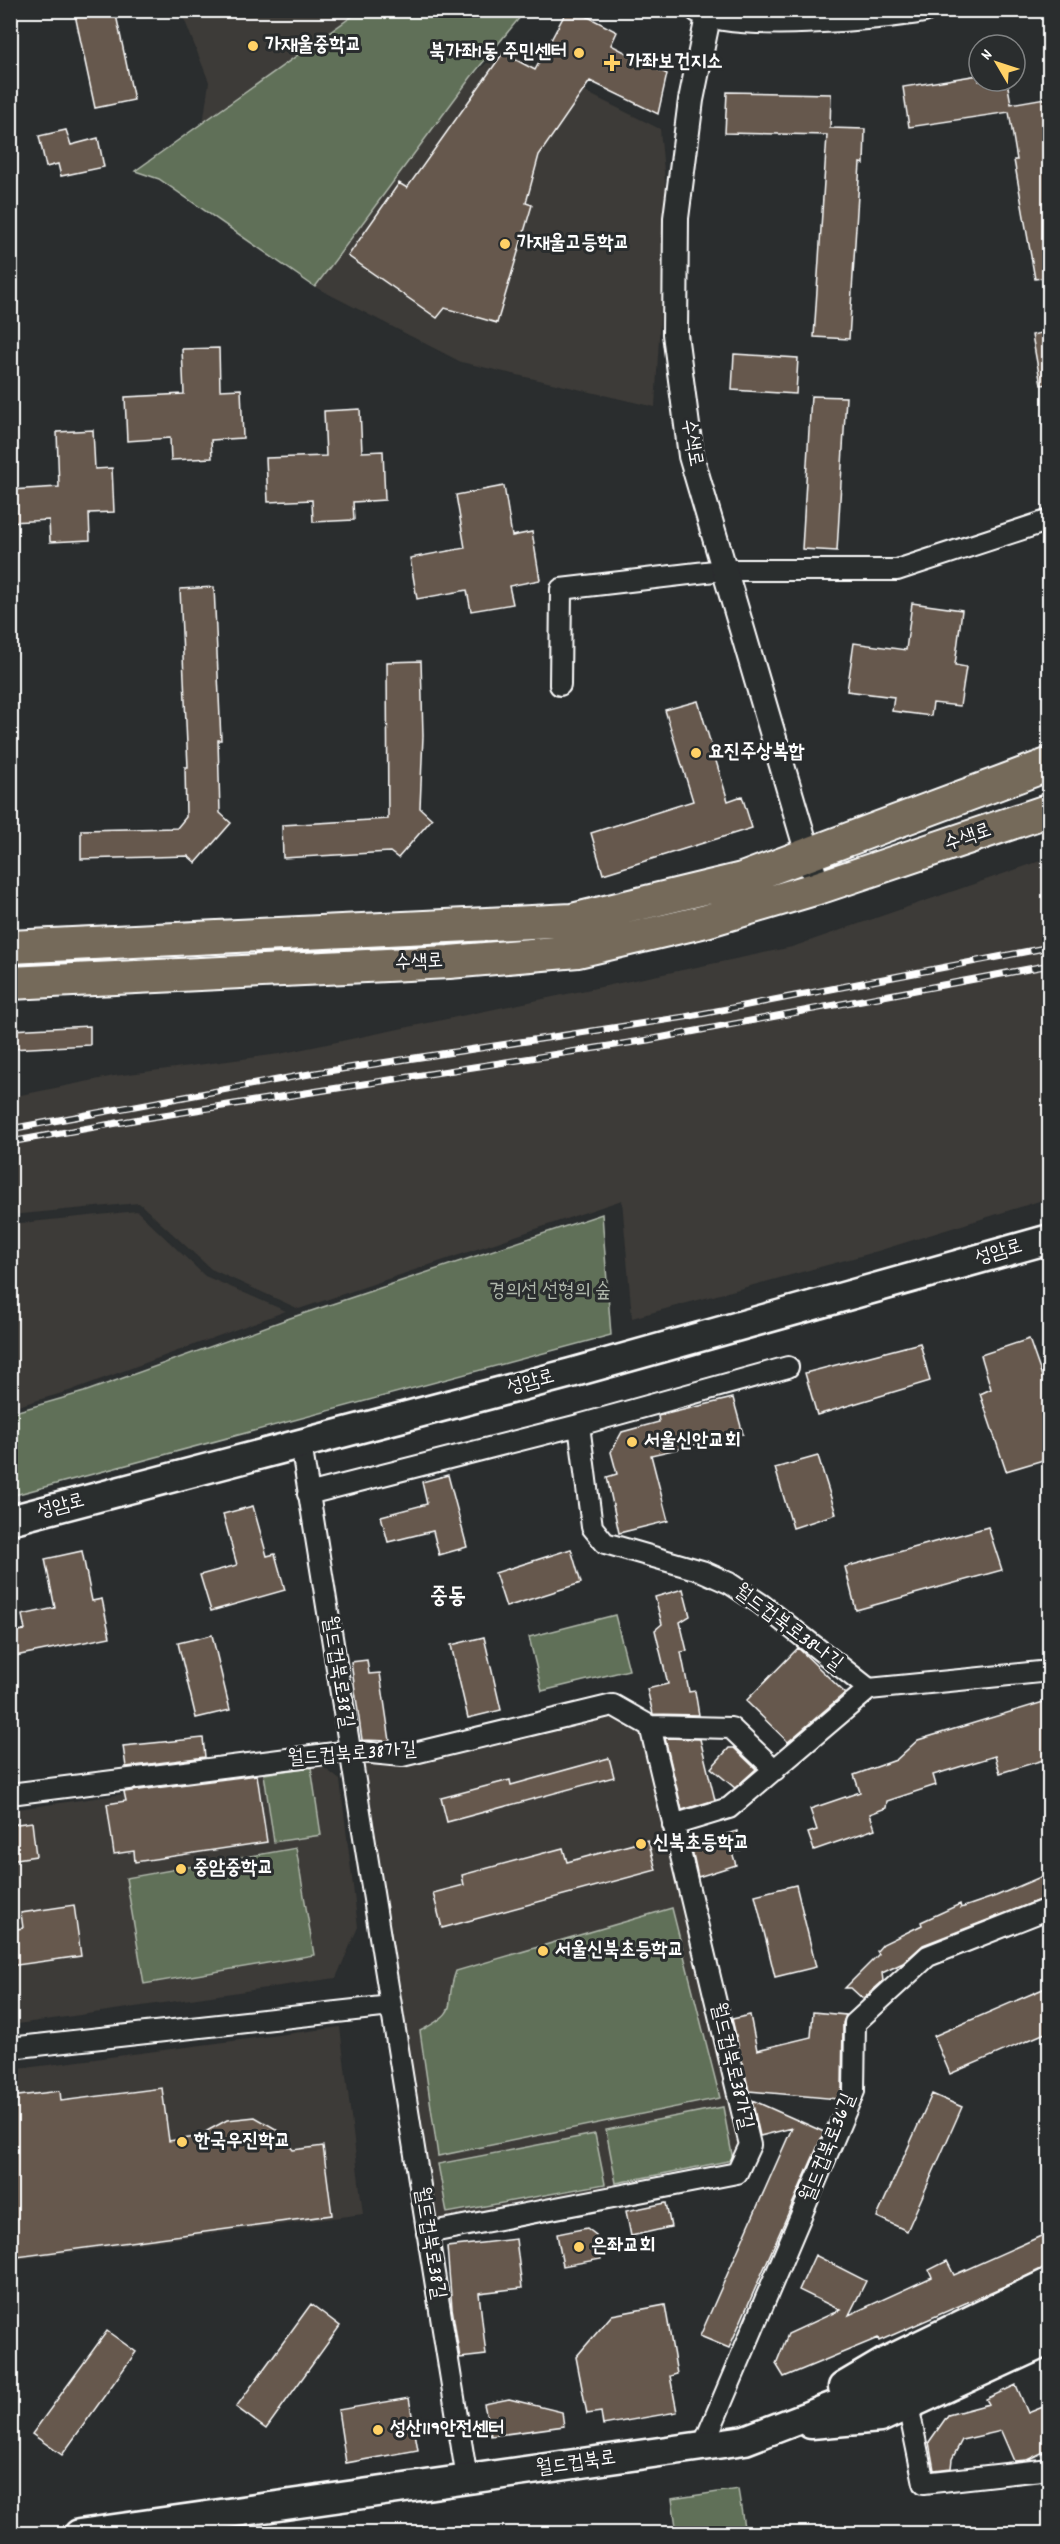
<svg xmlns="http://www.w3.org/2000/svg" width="1060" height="2544" viewBox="0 0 1060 2544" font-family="Dekko,'Poor Story',sans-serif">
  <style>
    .built { fill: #3c3a37 }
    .green { fill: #617058; stroke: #b0b8ac; stroke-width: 1.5 }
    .building { fill: #66594d; stroke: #fff; stroke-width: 1.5 }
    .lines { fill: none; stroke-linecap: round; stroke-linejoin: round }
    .minor-casing { stroke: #fff; stroke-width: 24 }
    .tertiary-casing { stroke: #fff; stroke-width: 28 }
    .secondary-casing { stroke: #fff; stroke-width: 33 }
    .primary-casing { stroke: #fff; stroke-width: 36 }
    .minor { stroke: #2a2d2e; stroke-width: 20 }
    .tertiary { stroke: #2a2d2e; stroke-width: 24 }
    .secondary { stroke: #2a2d2e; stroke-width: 28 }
    .primary { stroke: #746a5a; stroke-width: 32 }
    .rail-casing { stroke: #fff; stroke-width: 7 }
    .rail { stroke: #2a2d2e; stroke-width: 4.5; stroke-dasharray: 14; stroke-linecap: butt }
    .poi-dot { fill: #ffd166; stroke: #2a2d2e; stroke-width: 2 }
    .labels { text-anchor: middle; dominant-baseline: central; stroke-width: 6; stroke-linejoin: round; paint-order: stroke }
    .poi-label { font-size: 20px; font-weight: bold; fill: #fff; stroke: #2a2d2e; text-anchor: start }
    .street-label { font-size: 20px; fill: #fff; stroke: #2a2d2e }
    .park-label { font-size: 20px; fill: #b0b8ac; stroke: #2a2d2e }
    .quarter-label { font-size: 22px; font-weight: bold; fill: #fff; stroke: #2a2d2e }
  </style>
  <rect width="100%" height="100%" fill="#2a2d2e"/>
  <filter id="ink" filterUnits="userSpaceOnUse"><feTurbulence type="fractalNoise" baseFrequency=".0167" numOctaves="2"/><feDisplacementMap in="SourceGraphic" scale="12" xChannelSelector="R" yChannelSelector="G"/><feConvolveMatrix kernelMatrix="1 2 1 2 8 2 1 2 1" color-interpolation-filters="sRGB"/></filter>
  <g filter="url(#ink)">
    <!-- built -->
    <path class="built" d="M 181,11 L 361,11 L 203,124 L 209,82 Z
      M 501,50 L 660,129 L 667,202 L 655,407 L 461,362 L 315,287 L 471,77 Z
      M 1049,858 L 1049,1198 L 868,1254 L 632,1318 L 622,1200 L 299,1309 L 211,1269 L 139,1203 L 11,1215 L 11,1097 L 114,1076 L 279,1054 L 792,947 Z
      M 137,1211 L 205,1276 L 286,1311 L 69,1391 L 11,1408 L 11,1224 Z
      M 613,1705 L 650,1726 L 750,2145 L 737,2173 L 427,2233 L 350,1751 L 402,1756 Z
      M 322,1766 L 340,1780 L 358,1927 L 336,1978 L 11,2025 L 10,1810 Z
      M 340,2027 L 363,2214 L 11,2260 L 10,2070 Z"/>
    <!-- green -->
    <path class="green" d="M 361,10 L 525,11 L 471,77 L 315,287 L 159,179 L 135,171 Z
      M 602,1214 L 611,1335 L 11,1496 L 11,1413 L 84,1392 L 290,1318 Z
      M 615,1615 L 629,1670 L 542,1691 L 529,1637 Z
      M 311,1767 L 321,1835 L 274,1842 L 264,1774 Z
      M 296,1848 L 314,1955 L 144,1984 L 126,1878 Z
      M 672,1908 L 720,2098 L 438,2156 L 420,2031 C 464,2008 442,2008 456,1971 Z
      M 723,2107 L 733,2160 L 616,2183 L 606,2130 Z
      M 595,2134 L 605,2184 L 447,2213 L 438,2164 Z
      M 738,2489 L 745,2533 L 677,2533 L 672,2499 Z"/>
    <!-- building -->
    <path class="building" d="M 74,10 L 115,10 L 134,100 L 95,108 Z
      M 567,10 L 575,10 L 617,32 L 611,45 L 667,74 L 658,114 L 590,81 L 539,155 L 526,203 L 532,205 L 497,323 L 445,308 L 437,318 L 348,256 L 399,183 L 407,188 L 503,53 L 535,70 Z
      M 979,75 L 979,81 L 1007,81 L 1011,104 L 1045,98 L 1050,126 L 1050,133 L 1045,134 L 1050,160 L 1050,277 L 1035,279 L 1014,160 L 1017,160 L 1009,112 L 909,127 L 903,87 Z
      M 727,92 L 831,94 L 830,128 L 865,129 L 864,164 L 860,163 L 849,339 L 814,337 L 827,135 L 725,133 Z
      M 66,130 L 71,145 L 98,138 L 104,167 L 61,176 L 58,164 L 46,167 L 39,136 Z
      M 1050,331 L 1050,384 L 1041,385 L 1032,335 Z
      M 219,348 L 220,390 L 241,389 L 243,438 L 211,440 L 212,458 L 171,460 L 170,438 L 127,441 L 125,397 L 184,394 L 182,349 Z
      M 734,354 L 798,358 L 796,394 L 732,390 Z
      M 811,396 L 846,397 L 837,551 L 802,549 Z
      M 360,409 L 362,452 L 383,451 L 385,500 L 353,502 L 354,520 L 313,522 L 312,500 L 268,502 L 266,458 L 326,456 L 324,411 Z
      M 93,430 L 95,469 L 112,468 L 114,512 L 89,513 L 90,540 L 50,542 L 49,520 L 10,522 L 10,490 L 59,487 L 57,432 Z
      M 504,486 L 512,536 L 532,532 L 540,580 L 509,586 L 513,604 L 471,611 L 467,590 L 417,599 L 410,558 L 465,548 L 456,495 Z
      M 214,587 L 221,740 L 218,740 L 220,813 L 231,823 L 196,863 L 188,856 L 81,859 L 81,830 L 177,828 L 186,817 L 185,767 L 188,767 L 180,589 Z
      M 912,603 L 962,610 L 955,665 L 966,667 L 960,706 L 933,703 L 931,716 L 892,711 L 894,697 L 847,691 L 854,643 L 906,650 Z
      M 421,661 L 423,736 L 420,808 L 432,819 L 398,858 L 390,852 L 283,858 L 282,825 L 388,819 L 387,662 Z
      M 698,701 L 728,801 L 742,796 L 752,828 L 603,874 L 591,833 L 693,801 L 665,710 Z
      M 90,1026 L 90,1045 L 10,1049 L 10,1030 Z
      M 1029,1339 L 1050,1399 L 1050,1458 L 1006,1471 L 980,1394 L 991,1389 L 981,1355 Z
      M 920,1343 L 930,1381 L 817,1415 L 805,1373 Z
      M 733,1398 L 743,1434 L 651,1455 L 668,1521 L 619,1533 L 607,1477 L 617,1474 L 611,1452 L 622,1432 L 659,1422 L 658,1416 Z
      M 818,1456 L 836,1514 L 793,1528 L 775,1468 Z
      M 448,1475 L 467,1547 L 439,1555 L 433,1531 L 388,1542 L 381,1516 L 427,1504 L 422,1482 Z
      M 253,1506 L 267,1556 L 275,1554 L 285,1590 L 211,1611 L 200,1575 L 237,1565 L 223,1514 Z
      M 988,1527 L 1002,1570 L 856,1610 L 845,1567 Z
      M 571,1549 L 581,1583 L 506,1607 L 495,1573 Z
      M 82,1551 L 92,1601 L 102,1599 L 110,1637 L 10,1657 L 10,1632 L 25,1630 L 22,1615 L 55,1608 L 45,1559 Z
      M 683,1589 L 690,1616 L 680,1622 L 687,1651 L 681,1652 L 689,1692 L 695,1691 L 699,1715 L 653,1714 L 647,1689 L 668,1684 L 655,1630 L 662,1624 L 655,1597 Z
      M 212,1635 L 230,1710 L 196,1718 L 178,1643 Z
      M 484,1637 L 501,1710 L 468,1718 L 451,1645 Z
      M 798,1648 L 845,1693 L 788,1742 L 746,1701 Z
      M 367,1660 L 369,1674 L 380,1673 L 390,1741 L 362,1740 L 351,1662 Z
      M 1050,1700 L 1050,1758 L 1000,1773 L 995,1756 L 933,1775 L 936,1785 L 887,1801 L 886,1808 L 870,1814 L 875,1829 L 814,1850 L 808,1833 L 817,1830 L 810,1809 L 860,1792 L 854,1775 L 896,1760 L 918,1740 Z
      M 203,1738 L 205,1757 L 126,1767 L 123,1746 Z
      M 665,1738 L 700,1739 L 715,1800 L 682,1810 Z
      M 729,1748 L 734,1748 L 756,1769 L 735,1788 L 711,1768 Z
      M 609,1758 L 614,1777 L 447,1822 L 441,1798 L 510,1780 L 511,1785 Z
      M 257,1775 L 267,1842 L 135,1862 L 134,1851 L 114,1854 L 107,1804 L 126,1801 L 124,1792 Z
      M 32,1822 L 36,1856 L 10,1860 L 10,1825 Z
      M 737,1831 L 743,1849 L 732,1852 L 736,1865 L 698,1877 L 691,1845 Z
      M 648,1840 L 656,1870 L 442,1928 L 433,1893 L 464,1885 L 462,1875 L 563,1848 L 567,1862 Z
      M 1050,1873 L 1050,1896 L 923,1945 L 903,1963 L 882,1973 L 883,1981 L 863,1999 L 851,1988 L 845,1988 L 879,1954 L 877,1951 L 883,1944 L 922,1925 L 921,1922 L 960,1904 L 961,1908 L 996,1896 Z
      M 796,1885 L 816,1967 L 775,1977 L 755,1895 Z
      M 74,1905 L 81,1956 L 10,1966 L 10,1930 L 23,1928 L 21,1913 Z
      M 1050,1986 L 1050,2031 L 950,2074 L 934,2036 Z
      M 813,2012 L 846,2015 L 843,2023 L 842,2088 L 838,2099 L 749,2091 L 732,2019 L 750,2015 L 757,2050 L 811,2037 Z
      M 162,2088 L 169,2141 L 196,2137 L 227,2120 L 255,2117 L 276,2129 L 293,2150 L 323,2146 L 332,2215 L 10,2258 L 10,2097 L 60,2091 L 61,2101 Z
      M 932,2094 L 962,2107 L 907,2231 L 877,2217 Z
      M 752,2100 L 824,2132 L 729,2348 L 700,2336 L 792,2128 L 760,2136 Z
      M 666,2203 L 671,2227 L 631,2236 L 626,2211 Z
      M 587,2228 L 596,2235 L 601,2259 L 563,2266 L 557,2234 Z
      M 1050,2232 L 1050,2266 L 879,2341 L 878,2338 L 784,2377 L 776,2364 L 788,2334 L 840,2310 L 799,2290 L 815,2255 L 866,2281 L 849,2315 L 932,2277 L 929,2270 L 947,2261 L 954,2275 Z
      M 516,2239 L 522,2288 L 479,2293 L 486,2355 L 460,2358 L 452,2308 L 447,2247 Z
      M 311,2304 L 340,2326 L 266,2429 L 236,2407 Z
      M 665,2305 L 677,2374 L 670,2376 L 677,2412 L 603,2425 L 601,2412 L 587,2414 L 576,2357 L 612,2315 Z
      M 107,2331 L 136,2352 L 62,2455 L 32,2434 Z
      M 1016,2385 L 1028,2413 L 1043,2407 L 1050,2421 L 1050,2449 L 1027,2460 L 1014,2461 L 1001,2431 L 962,2440 L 952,2459 L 951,2468 L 934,2470 L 929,2442 L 948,2415 L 989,2404 L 986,2399 Z
      M 409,2398 L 418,2450 L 346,2463 L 338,2410 Z
      M 509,2399 L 562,2412 L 564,2426 L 491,2436 L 484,2404 Z"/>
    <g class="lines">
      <defs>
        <path id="minor" d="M 560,685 L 561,589 L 723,570 L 897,570 L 1050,520
          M 579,1425 L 788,1367
          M 301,1444 L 467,2479
          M 308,1494 L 579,1425 L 592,1527 L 605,1543 L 702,1571 L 729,1583 L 761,1604 L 869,1689 L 1050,1671
          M 650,1726 L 731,1728 L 775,1770
          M 10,1794 L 350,1751 L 402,1756 L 613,1705 L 650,1726 L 750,2145 L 737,2173 L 427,2233
          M 673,1825 L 729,1808 L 869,1689
          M 10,2048 L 391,2006
          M 908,2405 L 924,2483 L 1050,2469
          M 703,2446 L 854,2091 L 855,2023 L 928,1956 L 1050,1908"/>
        <path id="tertiary" d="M 698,10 C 732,31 880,18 924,10
          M 708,17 L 691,100 L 676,218 L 675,334 L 691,456 L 818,888"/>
        <path id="secondary" d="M 10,1520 L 571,1373 L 1050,1239
          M 843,2387 L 887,2361 L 1050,2282
          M 811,2424 L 880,2418 L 1050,2340
          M 79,2534 L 745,2440 L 876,2390 L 1050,2312"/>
        <path id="primary" d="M 10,947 L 572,920 L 742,879 L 1050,764
          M 10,983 L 449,962 L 578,951 L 706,921 L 818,888 L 1050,810"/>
      </defs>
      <!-- minor casing -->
      <use href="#minor" class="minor-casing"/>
      <!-- tertiary casing -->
      <use href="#tertiary" class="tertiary-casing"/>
      <!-- secondary casing -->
      <use href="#secondary" class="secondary-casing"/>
      <!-- primary casing -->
      <use href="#primary" class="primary-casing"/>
      <!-- minor -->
      <use href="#minor" class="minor"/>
      <!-- tertiary -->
      <use href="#tertiary" class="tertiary"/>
      <!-- secondary -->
      <use href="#secondary" class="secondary"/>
      <!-- primary -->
      <use href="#primary" class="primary"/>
      <defs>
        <path id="rail" d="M 10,1129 L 315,1073 L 685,1017 L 1050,947
          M 10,1142 L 151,1117 L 648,1040 L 1050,965"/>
      </defs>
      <!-- rail casing -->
      <use href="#rail" class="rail-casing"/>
      <!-- rail -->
      <use href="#rail" class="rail"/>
    </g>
  </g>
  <!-- markers -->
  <g class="poi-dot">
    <circle cx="253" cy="46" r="6"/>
    <circle cx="579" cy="53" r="6"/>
    <path d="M609 54h6v6h6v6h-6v6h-6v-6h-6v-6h6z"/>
    <circle cx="505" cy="244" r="6"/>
    <circle cx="696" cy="753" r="6"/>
    <circle cx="632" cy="1442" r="6"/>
    <circle cx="641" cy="1844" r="6"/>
    <circle cx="181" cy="1869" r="6"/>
    <circle cx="543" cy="1951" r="6"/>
    <circle cx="182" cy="2142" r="6"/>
    <circle cx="579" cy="2247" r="6"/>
    <circle cx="378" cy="2430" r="6"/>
  </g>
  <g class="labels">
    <!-- poi labels -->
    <g class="poi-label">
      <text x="265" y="46">가재울중학교</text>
      <text x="567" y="53" text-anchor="end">북가좌1동 주민센터</text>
      <text x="626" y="63">가좌보건지소</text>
      <text x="517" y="244">가재울고등학교</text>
      <text x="708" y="753">요진주상복합</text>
      <text x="644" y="1442">서울신안교회</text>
      <text x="653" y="1844">신북초등학교</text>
      <text x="193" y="1869">중암중학교</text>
      <text x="555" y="1951">서울신북초등학교</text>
      <text x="194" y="2142">한국우진학교</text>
      <text x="591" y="2247">은좌교회</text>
      <text x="390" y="2430">성산119안전센터</text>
    </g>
    <!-- street labels -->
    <g class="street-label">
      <text transform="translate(691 443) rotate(80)">수색로</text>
      <text transform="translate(968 838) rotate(-19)">수색로</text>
      <text transform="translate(419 963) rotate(-3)">수색로</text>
      <text transform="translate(999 1253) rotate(-16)">성암로</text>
      <text transform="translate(531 1383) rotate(-15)">성암로</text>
      <text transform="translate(61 1507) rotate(-15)">성암로</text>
      <text transform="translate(788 1628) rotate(37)">월드컵북로38나길</text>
      <text transform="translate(337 1672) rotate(81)">월드컵북로38길</text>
      <text transform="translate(352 1755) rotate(-4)">월드컵북로38가길</text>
      <text transform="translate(731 2066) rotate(77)">월드컵북로38가길</text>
      <text transform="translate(829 2148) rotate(-68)">월드컵북로36길</text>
      <text transform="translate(429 2243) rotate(81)">월드컵북로38길</text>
      <text transform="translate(576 2464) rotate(-8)">월드컵북로</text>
    </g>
    <!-- park labels -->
    <g class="park-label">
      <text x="550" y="1292">경의선 선형의 숲</text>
    </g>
    <!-- quarter labels -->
    <g class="quarter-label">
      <text x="448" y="1597">중동</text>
    </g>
  </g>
  <!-- margin -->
  <rect width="1060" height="2544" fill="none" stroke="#2a2d2e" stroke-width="36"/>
  <rect x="18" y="18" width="1024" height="2508" fill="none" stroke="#fff" stroke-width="2" filter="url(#ink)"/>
  <!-- north arrow -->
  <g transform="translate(997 63) rotate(309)"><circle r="28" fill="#2a2d2e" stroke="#7f8182" stroke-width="1.5"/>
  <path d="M0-4.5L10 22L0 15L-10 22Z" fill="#ffd166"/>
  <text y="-9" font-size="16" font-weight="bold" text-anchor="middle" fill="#ffffff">N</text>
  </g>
</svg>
